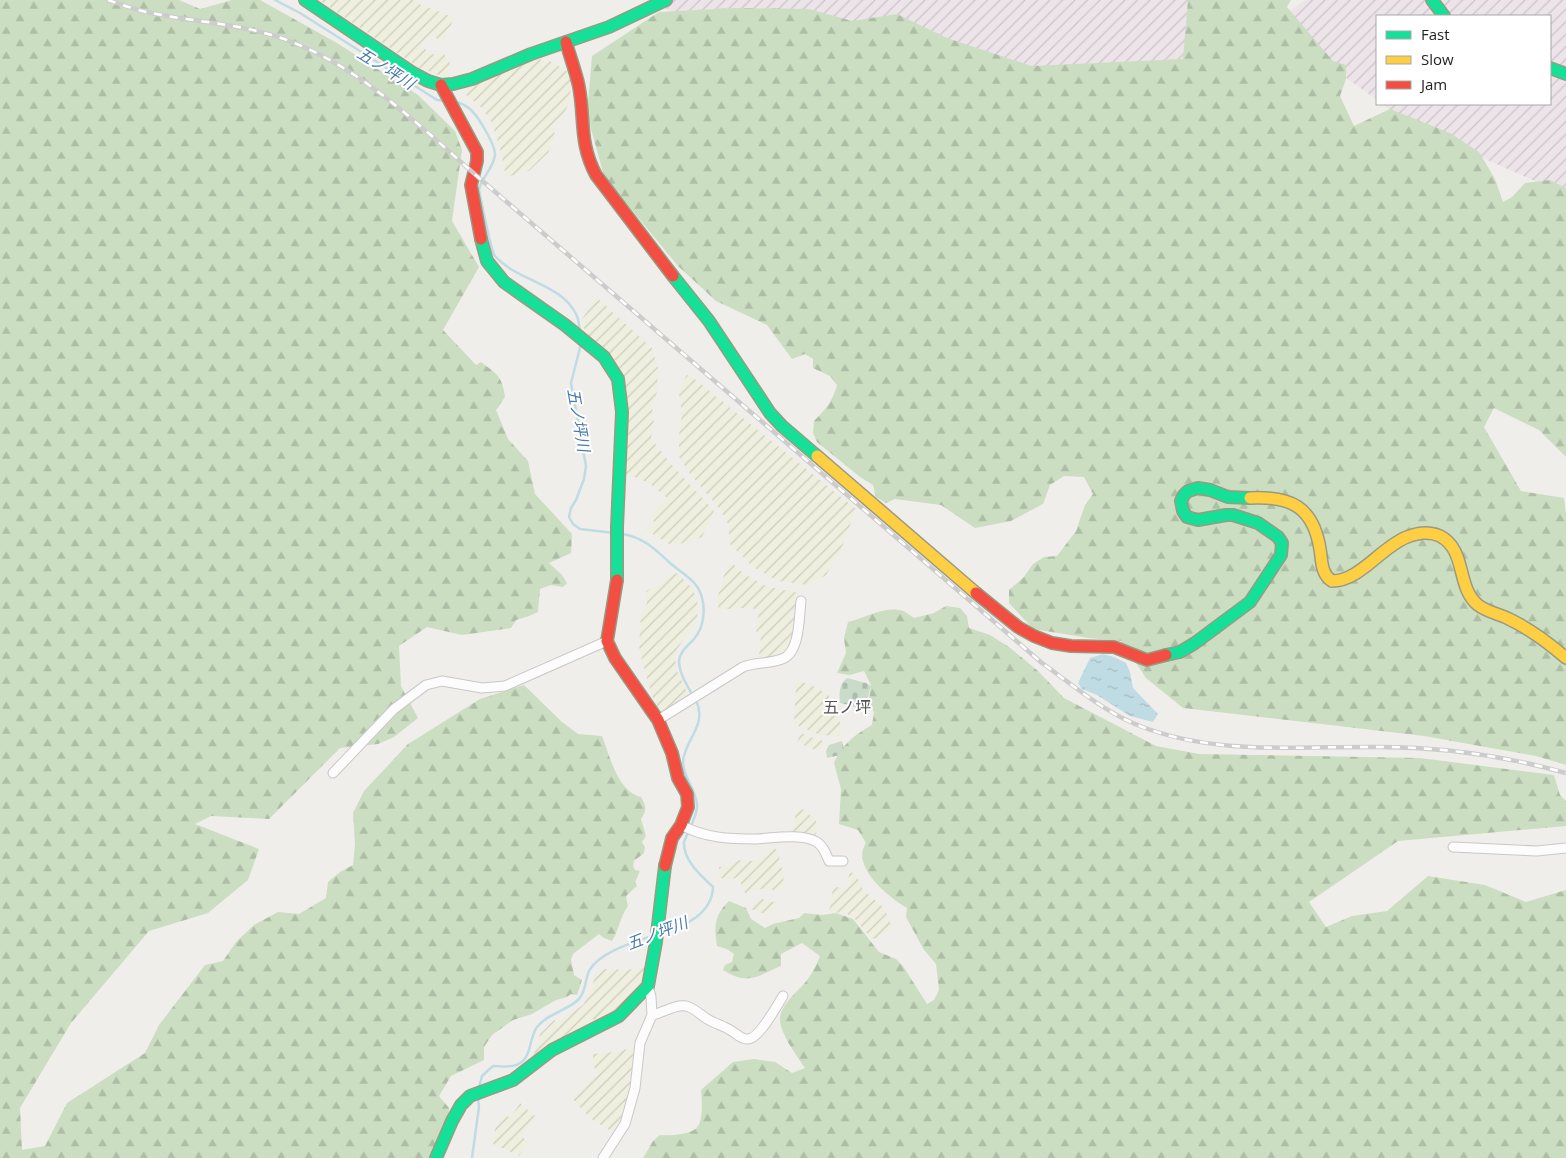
<svg xmlns="http://www.w3.org/2000/svg" width="1566" height="1158" viewBox="0 0 1566 1158" font-family="'Open Sans','Noto Sans JP',sans-serif">
  <style>
    .industrial { fill: url(#industrial-furrows) }
    .farmland { fill: url(#farmland-furrows) }
    .forest { fill: url(#forest-firs) }
    .cemetery { fill: url(#cemetery-stones) }
    .water { fill: url(#water-ripples) }
    .lines { fill: none; stroke-linecap: round; stroke-linejoin: round }
    .stream { stroke: #bfdbe3; stroke-width: 2.5 }
    .street-casing { stroke: #c9c8c7; stroke-width: 11 }
    .fast-casing { stroke: #999a82; stroke-width: 14 }
    .slow-casing { stroke: #999a82; stroke-width: 14 }
    .jam-casing { stroke: #999a82; stroke-width: 14 }
    .street { stroke: #fdfcfc; stroke-width: 9 }
    .fast { stroke: #16e098; stroke-width: 11 }
    .slow { stroke: #ffcf43; stroke-width: 11 }
    .jam { stroke: #f24e42; stroke-width: 11 }
    .rail-casing { stroke: #ccc; stroke-width: 4.5 }
    .rail { stroke: #fff; stroke-width: 2.5; stroke-dasharray: 8; stroke-linecap: butt }
    .labels { text-anchor: middle; dominant-baseline: central; stroke-width: 4; stroke-linejoin: round; paint-order: stroke }
    .water-label { font-size: 16px; font-style: italic; fill: #4a7aab; stroke: #fff }
    .neighbourhood-label { font-size: 16px; fill: #555; stroke: #fff }
  </style>
  <defs>
    <pattern id="industrial-furrows" width="10" height="10" patternUnits="userSpaceOnUse" patternTransform="scale(1.25)"><rect width="10" height="10" fill="#ede4e9"/><path d="M-1 1l2-2M0 10L10 0M9 11l2-2" fill="none" stroke="#cbc3c8"/></pattern>
    <pattern id="farmland-furrows" width="10" height="10" patternUnits="userSpaceOnUse" patternTransform="scale(1.25)"><rect width="10" height="10" fill="#efefdf"/><path d="M-1 1l2-2M0 10L10 0M9 11l2-2" fill="none" stroke="#cdcdbf"/></pattern>
    <pattern id="forest-firs" width="22" height="20" patternUnits="userSpaceOnUse" patternTransform="scale(1.25)"><rect width="22" height="20" fill="#cbdec1"/><path d="M5 1l3.5 6h-7zM16 11l3.5 6h-7z" fill="#aebea6"/></pattern>
    <pattern id="cemetery-stones" width="16" height="16" patternUnits="userSpaceOnUse" patternTransform="scale(1.25)"><rect width="16" height="16" fill="#cadbca"/><path d="M2 7V4a2 2 0 0 1 4 0v3zM10 15v-3a2 2 0 0 1 4 0v3z" fill="#adbcad"/></pattern>
    <pattern id="water-ripples" width="26" height="14" patternUnits="userSpaceOnUse" patternTransform="scale(1.25)"><rect width="26" height="14" fill="#bfdbe3"/><path d="M2 4q2-2 4 0t4 0M15 11q2-2 4 0t4 0" fill="none" stroke="#a4bcc2"/></pattern>
  </defs>
  <rect width="100%" height="100%" fill="#f0eeeb"/>
  <!-- industrial -->
  <path class="industrial" d="M 653,0 L 1188,0 L 1188,69 L 1035,75 L 724,47 Z
    M 1305,0 L 1566,0 L 1566,195 L 1416,128 L 1382,104 L 1550,104 L 1550,16 L 1377,16 L 1377,100 L 1339,73 L 1283,16 Z"/>
  <!-- farmland -->
  <path class="farmland" d="M 319,0 L 419,0 L 419,4 L 453,17 L 451,25 L 447,30 L 444,42 L 430,35 L 421,47 L 435,55 L 442,51 L 450,62 L 448,70 L 449,76 L 441,76 L 420,68 Z
    M 537,59 L 550,61 L 565,70 L 571,75 L 571,88 L 568,106 L 562,117 L 553,124 L 555,137 L 548,153 L 529,171 L 506,177 L 500,148 L 491,121 L 479,105 L 467,96 L 465,93 L 469,88 L 494,75 Z
    M 596,297 L 652,348 L 658,368 L 657,392 L 652,405 L 654,425 L 651,438 L 671,464 L 714,511 L 702,537 L 673,546 L 646,530 L 655,523 L 650,516 L 667,498 L 649,483 L 625,473 L 624,378 L 617,362 L 586,336 L 582,319 Z
    M 687,375 L 692,377 L 856,509 L 840,552 L 826,575 L 808,585 L 778,581 L 753,567 L 729,543 L 729,525 L 718,507 L 691,475 L 679,457 L 679,436 L 682,414 L 679,394 L 681,385 Z
    M 732,563 L 744,574 L 766,586 L 798,593 L 794,637 L 785,653 L 778,657 L 759,657 L 761,634 L 756,633 L 759,609 L 740,608 L 718,610 L 718,596 L 723,578 L 729,564 Z
    M 677,573 L 692,588 L 697,599 L 698,612 L 696,623 L 677,649 L 675,659 L 677,671 L 689,696 L 661,713 L 653,698 L 642,661 L 639,646 L 641,614 L 647,603 L 646,591 L 663,582 L 668,577 Z
    M 797,681 L 811,685 L 829,695 L 832,709 L 842,726 L 841,732 L 838,736 L 820,735 L 794,724 L 796,685 Z
    M 801,733 L 811,737 L 826,742 L 824,746 L 818,750 L 812,749 L 797,742 Z
    M 797,807 L 804,810 L 815,819 L 818,826 L 815,837 L 792,834 Z
    M 773,848 L 777,850 L 779,854 L 780,865 L 784,871 L 783,889 L 775,890 L 758,889 L 746,895 L 738,877 L 732,879 L 719,878 L 719,867 L 730,866 L 739,860 L 752,861 L 759,859 L 764,857 L 769,850 Z
    M 851,872 L 856,875 L 863,890 L 883,907 L 887,914 L 891,925 L 889,930 L 878,938 L 872,939 L 854,918 L 845,913 L 829,912 L 833,887 L 848,888 L 849,874 Z
    M 760,898 L 771,902 L 777,902 L 770,916 L 751,909 Z
    M 648,967 L 646,979 L 622,1007 L 598,1023 L 593,1019 L 583,1024 L 585,1029 L 528,1062 L 534,1054 L 540,1034 L 554,1020 L 557,1022 L 583,1005 L 592,989 L 595,974 L 599,971 L 605,969 L 626,970 Z
    M 634,1048 L 628,1102 L 623,1120 L 611,1131 L 593,1120 L 582,1110 L 572,1098 L 598,1074 L 593,1065 L 593,1054 L 613,1052 Z
    M 520,1103 L 535,1116 L 521,1136 L 529,1142 L 519,1156 L 493,1144 L 495,1129 L 504,1114 L 510,1118 Z"/>
  <!-- forest -->
  <path class="forest" d="M 0,0 L 179,0 L 200,9 L 232,0 L 260,0 L 337,43 L 418,95 L 455,131 L 462,150 L 452,221 L 479,267 L 443,330 L 476,365 L 481,362 C 498,375 502,376 505,397 L 496,410 L 508,439 L 528,461 L 535,494 L 572,534 L 571,553 L 549,563 L 562,575 L 567,583 L 563,587 L 551,585 L 540,589 L 538,612 L 529,616 L 516,620 L 511,628 L 462,635 L 427,627 L 399,646 L 401,686 L 418,718 L 394,737 L 378,744 L 340,748 L 269,819 L 211,816 L 195,824 L 259,849 L 248,880 L 208,913 L 149,931 L 71,1023 L 20,1108 L 22,1150 L 45,1146 L 67,1103 L 145,1053 L 159,1025 L 205,965 L 223,961 L 236,942 L 254,925 L 278,912 L 299,914 L 326,898 L 328,882 L 340,872 L 353,865 L 355,844 L 353,813 L 364,791 L 408,744 L 480,699 L 524,685 L 562,722 L 578,734 L 602,736 C 610,756 617,791 641,797 C 646,805 647,811 641,819 L 646,836 L 642,842 L 645,847 L 644,853 L 634,861 L 633,866 L 635,870 L 640,871 L 635,882 L 637,886 L 626,896 L 628,906 C 620,917 619,930 612,941 L 604,938 L 599,934 L 573,954 L 571,960 L 574,975 L 582,980 L 577,995 L 571,994 L 567,997 L 556,1000 L 532,1014 L 513,1020 L 492,1035 L 484,1047 L 484,1060 L 451,1076 L 439,1096 L 449,1108 L 448,1119 L 430,1158 L 0,1158 Z
    M 1188,0 L 1291,0 L 1287,7 L 1333,61 L 1346,65 L 1346,79 L 1340,96 L 1354,126 L 1390,109 L 1450,133 L 1479,152 L 1495,179 L 1503,202 L 1512,197 L 1525,183 L 1550,180 L 1566,188 L 1566,457 L 1539,430 L 1494,408 L 1484,427 L 1521,491 L 1564,498 L 1566,514 L 1566,765 L 1536,756 L 1424,736 L 1183,708 L 1146,678 L 1121,641 L 1089,638 L 1033,629 L 1009,603 L 1009,590 L 1023,578 L 1033,564 L 1044,557 L 1057,556 L 1076,531 L 1085,505 L 1093,494 L 1084,477 L 1064,476 L 1050,485 L 1043,504 L 1011,521 L 975,528 L 941,505 L 895,499 L 886,503 L 876,497 L 873,485 L 860,477 L 817,442 L 813,433 L 814,421 C 825,410 833,401 837,385 L 830,376 L 813,368 L 813,359 L 805,354 L 792,359 L 767,325 L 716,301 L 678,266 L 604,176 L 587,114 L 592,56 L 659,12 L 735,8 L 809,9 L 852,21 L 897,14 L 947,38 L 1032,66 L 1183,59 Z
    M 946,606 L 960,608 L 967,616 L 969,628 L 990,635 L 1009,647 L 1038,671 L 1064,698 L 1156,746 L 1199,754 L 1420,758 L 1554,775 L 1560,795 L 1566,801 L 1566,826 L 1398,841 L 1309,902 L 1326,927 L 1352,916 L 1387,911 L 1428,876 L 1485,885 L 1526,902 L 1566,890 L 1566,1158 L 643,1158 L 653,1141 L 660,1135 C 669,1136 693,1135 698,1126 C 703,1120 702,1098 701,1090 L 733,1062 L 754,1059 L 775,1062 L 792,1073 L 805,1068 C 797,1056 781,1035 780,1020 C 779,1004 802,989 810,976 C 814,970 817,963 820,956 L 802,943 L 781,954 L 781,966 C 757,976 748,986 723,970 L 725,965 L 732,962 L 734,954 L 727,949 L 717,946 C 714,927 714,915 729,901 L 746,908 L 751,919 L 765,928 L 773,924 L 799,918 L 804,913 L 822,915 L 836,913 L 853,919 L 879,952 L 896,959 L 903,966 L 927,1004 L 934,1000 L 939,990 L 936,964 L 924,950 L 906,917 L 907,908 C 888,897 850,866 866,843 L 858,830 L 839,824 L 841,789 L 834,763 C 843,744 853,736 872,725 L 874,713 L 869,700 L 871,685 L 864,671 L 850,675 L 837,673 L 846,653 L 844,638 L 848,622 C 865,618 882,607 899,610 C 904,610 910,615 914,618 L 934,613 Z"/>
  <!-- cemetery -->
  <path class="cemetery" d="M 847,678 L 866,683 L 871,686 L 868,697 L 870,707 C 859,712 851,704 840,703 C 839,693 839,684 847,678 Z
    M 842,741 L 845,754 L 827,758 L 826,751 L 829,745 Z"/>
  <!-- water -->
  <path class="water" d="M 1103,654 L 1114,657 L 1126,663 L 1130,672 L 1133,688 L 1158,714 L 1153,722 L 1130,716 L 1097,695 L 1082,689 L 1078,683 L 1090,658 Z"/>
  <g class="lines">
    <!-- stream -->
    <path class="stream" d="M 275,0 L 300,13 L 437,100 L 445,101
      M 455,102 C 462,103 468,107 472,111 C 479,118 496,146 495,155 C 493,170 481,177 479,190 C 481,200 491,251 495,256 C 518,282 562,283 577,316 C 579,321 579,326 580,331
      M 581,344 L 571,383 L 586,466 L 584,479 L 576,500 L 571,508 L 569,517 L 573,524 L 580,529 L 614,533
      M 622,534 C 643,537 655,549 670,563 C 678,570 689,576 696,585 C 707,600 706,625 694,639 C 688,646 680,651 679,661 C 679,673 687,685 693,696
      M 662,933 C 685,926 712,914 713,887 C 701,876 683,860 684,842 C 688,831 697,817 697,806 C 697,790 683,778 683,762 C 684,740 708,726 696,700
      M 479,1087 L 482,1076 L 493,1066 C 499,1066 506,1067 512,1066 C 533,1063 528,1039 537,1027 C 548,1013 567,1011 579,999 C 586,991 585,980 589,971 C 599,952 634,942 652,936
      M 472,1158 L 479,1107 L 478,1097"/>
    <defs>
      <path id="street" d="M 658,720 L 743,667 C 755,662 769,664 782,659 C 800,653 799,617 801,601
        M 333,773 L 394,709 L 426,685 L 442,681 L 482,688 L 505,686 L 607,641
        M 681,825 C 705,838 729,839 756,839 C 774,838 801,833 817,842 C 824,847 826,854 829,861 L 843,861
        M 1453,847 L 1537,851 L 1566,848
        M 652,1015 C 663,1013 675,1004 686,1006 C 695,1008 701,1016 709,1020 C 716,1024 724,1026 730,1030 C 736,1033 740,1039 747,1039 C 759,1040 777,1005 783,996
        M 603,1158 L 625,1124 L 635,1088 L 640,1043 L 652,1015 L 651,997 L 648,986"/>
      <path id="fast" d="M 305,0 L 413,73 L 428,81 L 441,85 L 453,84 L 472,79 L 531,54 L 609,27 L 666,0
        M 1432,0 L 1444,16
        M 1550,68 L 1566,74
        M 481,239 L 487,261 L 504,282 L 565,325 L 604,357 L 618,379 L 622,412 L 617,527 L 617,580
        M 673,276 L 709,321 L 770,413 L 782,426 L 817,456
        M 1166,655 L 1180,652 L 1195,643 L 1250,602 L 1281,555 L 1282,543 L 1278,537 L 1258,523 L 1233,515 L 1226,515 L 1198,520 L 1187,517 L 1183,511 L 1181,501 L 1184,495 L 1188,491 L 1198,488 L 1210,490 L 1228,497 L 1250,498
        M 436,1158 L 452,1121 L 461,1105 L 470,1096 L 513,1080 L 552,1050 L 619,1016 L 648,986 L 656,942 L 665,866"/>
      <path id="slow" d="M 817,456 L 976,593
        M 1250,498 C 1290,496 1313,506 1320,549 C 1322,561 1321,574 1332,581 C 1360,581 1381,547 1407,537 C 1417,533 1429,531 1440,536 C 1467,550 1456,587 1478,605 C 1487,612 1499,614 1509,619 C 1530,629 1549,643 1566,658"/>
      <path id="jam" d="M 566,42 C 570,57 576,72 579,87 C 585,120 579,143 596,175 L 673,276
        M 441,85 L 477,152 L 477,161 L 471,185 L 481,239
        M 617,580 L 607,641 L 615,658 L 658,720 L 672,753 L 678,778 L 687,794 L 688,807 L 681,825 L 672,838 L 665,866
        M 976,593 L 1018,627 L 1034,636 L 1052,643 L 1071,646 L 1114,647 L 1147,660 L 1166,655"/>
    </defs>
    <!-- street casing -->
    <use href="#street" class="street-casing"/>
    <!-- fast casing -->
    <use href="#fast" class="fast-casing"/>
    <!-- slow casing -->
    <use href="#slow" class="slow-casing"/>
    <!-- jam casing -->
    <use href="#jam" class="jam-casing"/>
    <!-- street -->
    <use href="#street" class="street"/>
    <!-- fast -->
    <use href="#fast" class="fast"/>
    <!-- slow -->
    <use href="#slow" class="slow"/>
    <!-- jam -->
    <use href="#jam" class="jam"/>
    <defs>
      <path id="rail" d="M 108,0 C 122,5 137,10 151,13 C 190,21 230,23 268,34 C 354,58 420,127 486,184 L 1042,663 C 1074,686 1104,712 1140,726 C 1216,756 1300,746 1380,747 C 1442,747 1505,756 1566,773"/>
    </defs>
    <!-- rail casing -->
    <use href="#rail" class="rail-casing"/>
    <!-- rail -->
    <use href="#rail" class="rail"/>
  </g>
  <g class="labels">
    <!-- water labels -->
    <g class="water-label">
      <text transform="translate(386 68) rotate(32)">五ノ坪川</text>
      <text transform="translate(579 420) rotate(80)">五ノ坪川</text>
      <text transform="translate(657 933) rotate(-21)">五ノ坪川</text>
    </g>
    <!-- neighbourhood labels -->
    <g class="neighbourhood-label">
      <text x="847" y="707">五ノ坪</text>
    </g>
  </g>
  <!-- legend -->
  <rect x="1376" y="15" width="175" height="90" fill="#ffffff" stroke="#a7a7a7"/>
  <rect x="1386" y="31" width="25" height="8" fill="#16e098" stroke="#a7a7a7"/>
  <text x="1421" y="40" font-size="15" fill="#222222">Fast</text>
  <rect x="1386" y="56" width="25" height="8" fill="#ffcf43" stroke="#a7a7a7"/>
  <text x="1421" y="65" font-size="15" fill="#222222">Slow</text>
  <rect x="1386" y="81" width="25" height="8" fill="#f24e42" stroke="#a7a7a7"/>
  <text x="1421" y="90" font-size="15" fill="#222222">Jam</text>
</svg>
